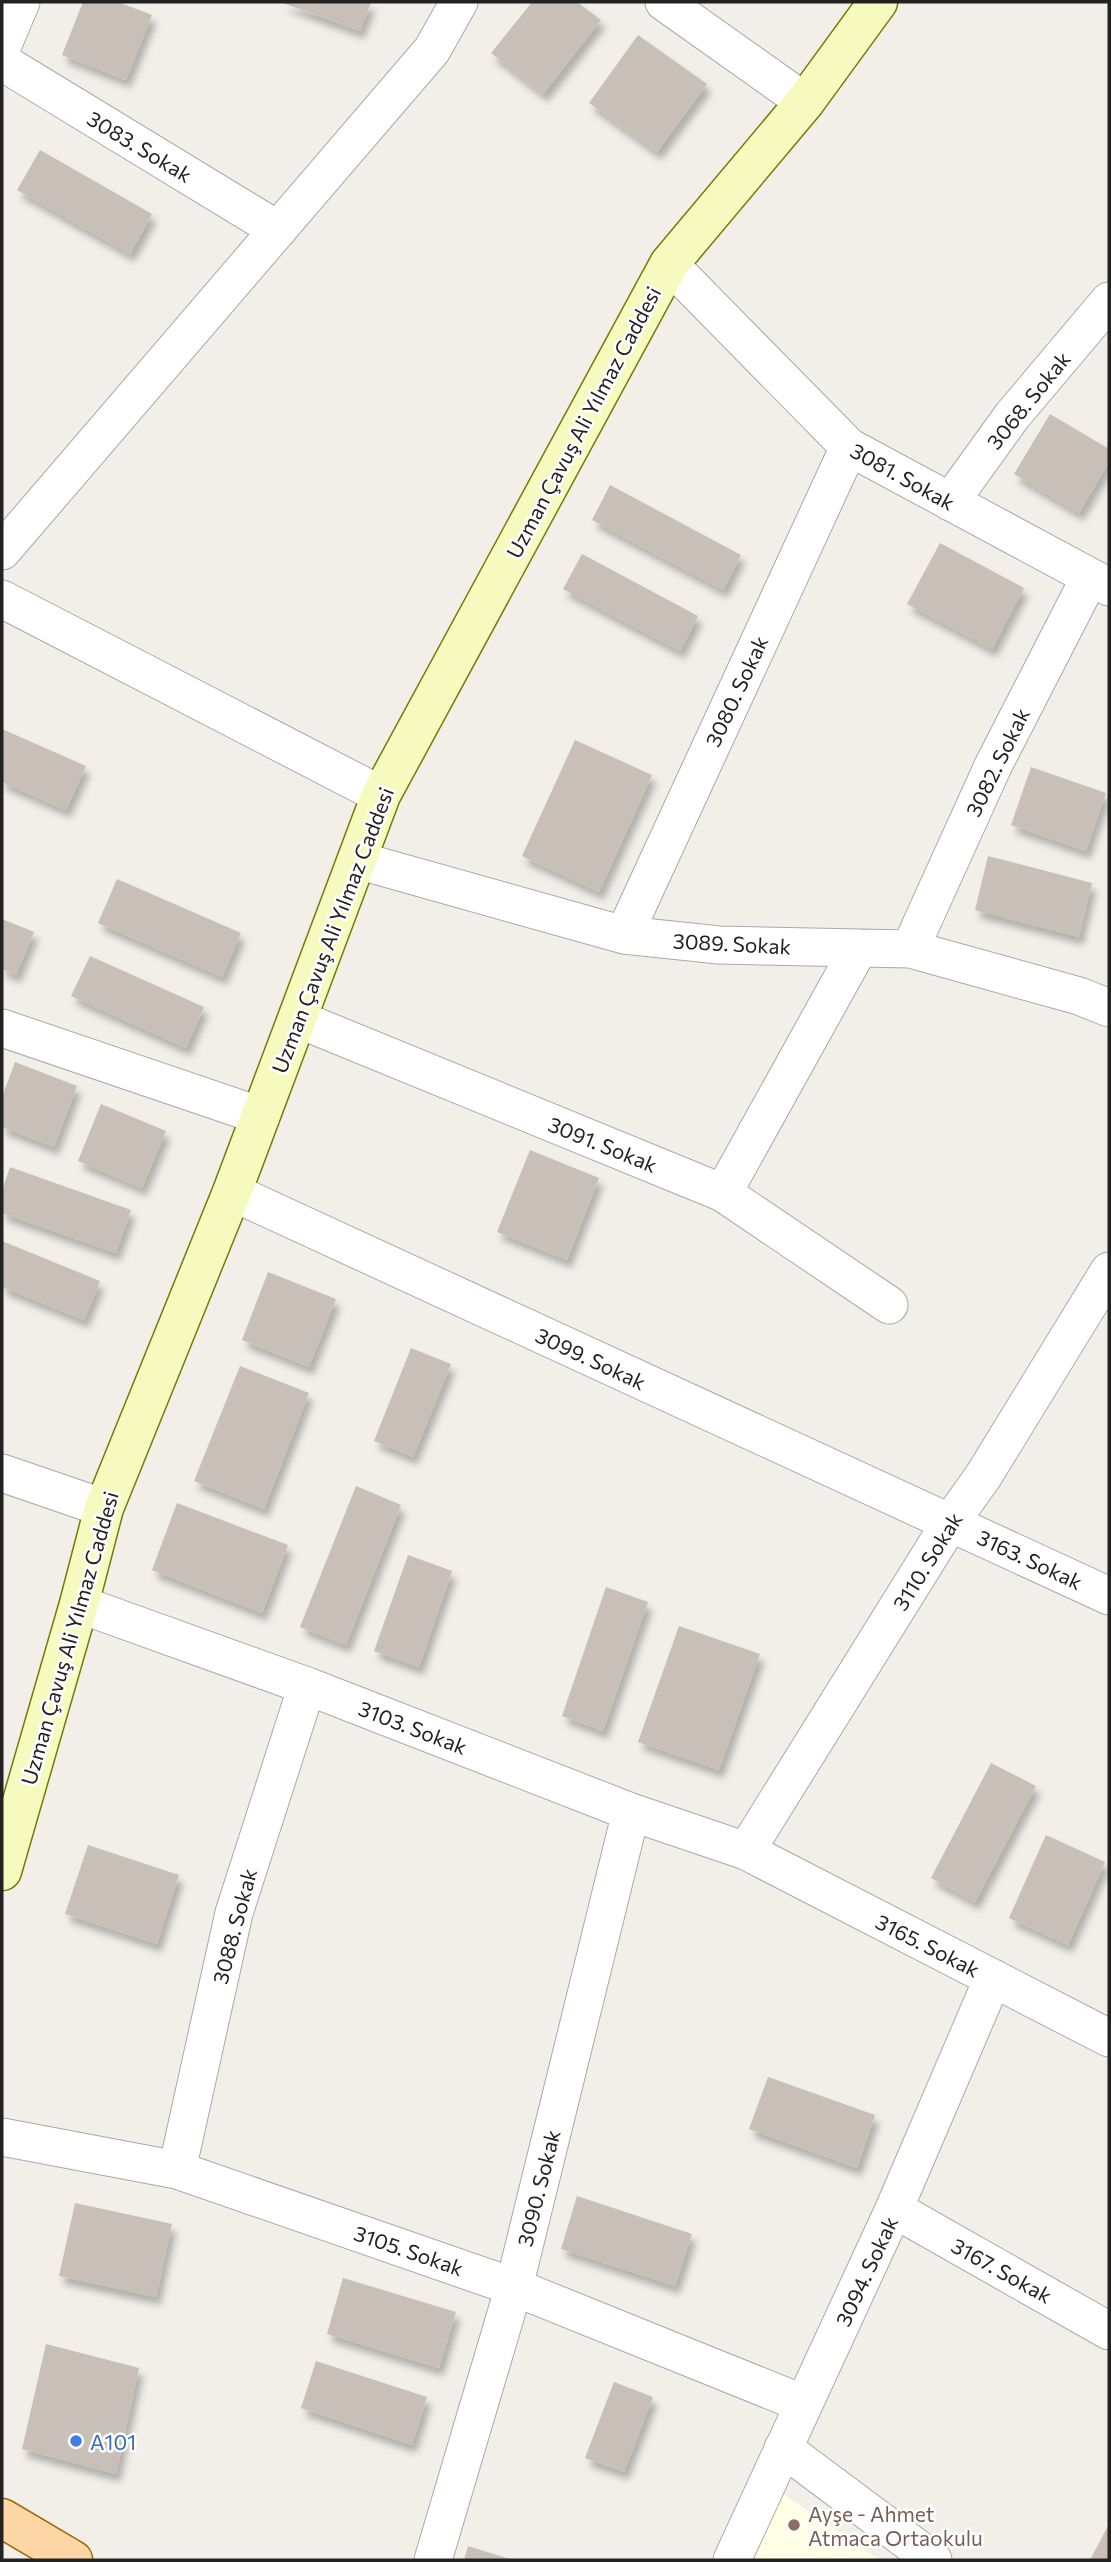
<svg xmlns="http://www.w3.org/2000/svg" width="1111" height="2562" viewBox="0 0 1111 2562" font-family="Commissioner,sans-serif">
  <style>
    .education { fill: #ffffe5 }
    .building { fill: #c7bfb8; filter: url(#shadow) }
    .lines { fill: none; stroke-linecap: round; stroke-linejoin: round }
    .street-casing { stroke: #a9a9a9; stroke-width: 39 }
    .secondary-casing { stroke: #707d05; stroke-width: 41 }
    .primary-casing { stroke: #a06b00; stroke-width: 41 }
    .street { stroke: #fff; stroke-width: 37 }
    .secondary { stroke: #f7fabf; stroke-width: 38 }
    .primary { stroke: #fcd6a4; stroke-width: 38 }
    .shop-dot { fill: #3f7fe0; stroke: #fff; stroke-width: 2.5 }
    .education-dot { fill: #8d6e63; stroke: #fff; stroke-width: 2.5 }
    .labels { text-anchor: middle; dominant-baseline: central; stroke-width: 5; stroke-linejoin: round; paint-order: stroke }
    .street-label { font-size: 21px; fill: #222; stroke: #fff }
    .shop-label { font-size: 21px; fill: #366cbe; stroke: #fff; text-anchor: start }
    .education-label { font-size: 21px; fill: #785e54; stroke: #fff; text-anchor: start }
  </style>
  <defs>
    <filter id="shadow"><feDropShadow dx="4.5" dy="8" stdDeviation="3.5" flood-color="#0004"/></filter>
  </defs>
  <rect width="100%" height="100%" fill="#f2efe9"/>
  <!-- education -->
  <path class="education" d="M 777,2490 L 880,2560 L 744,2560 Z"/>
  <!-- building -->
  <path class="building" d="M 83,2 L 118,2 L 152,15 L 126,80 L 62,55 Z
    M 280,2 L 371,2 L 360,31 Z
    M 532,2 L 577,2 L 601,20 L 543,94 L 491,53 Z
    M 638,35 L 707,84 L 657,152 L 589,103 Z
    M 40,150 L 152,214 L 130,254 L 17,190 Z
    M 1050,414 L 1109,449 L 1109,462 L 1079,513 L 1014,474 Z
    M 610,485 L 741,555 L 723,590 L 592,520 Z
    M 940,543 L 1024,588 L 992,649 L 907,604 Z
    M 582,554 L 698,616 L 680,651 L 563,589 Z
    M 2,729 L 86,766 L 66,810 L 2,782 Z
    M 575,740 L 652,775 L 599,892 L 522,856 Z
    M 1031,767 L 1106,793 L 1086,851 L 1011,825 Z
    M 988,856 L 1092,883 L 1079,937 L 975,910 Z
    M 117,879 L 241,933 L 222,977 L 98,923 Z
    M 2,919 L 34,932 L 16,975 L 2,969 Z
    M 90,956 L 204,1007 L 186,1048 L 71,996 Z
    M 15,1062 L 77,1086 L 54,1147 L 2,1127 L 2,1097 Z
    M 101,1104 L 166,1131 L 142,1188 L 78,1161 Z
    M 530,1150 L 599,1178 L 567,1260 L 497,1232 Z
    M 10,1167 L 131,1210 L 116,1253 L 2,1213 L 2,1191 Z
    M 2,1241 L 100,1281 L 84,1320 L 2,1287 Z
    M 268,1272 L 336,1299 L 309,1367 L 242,1340 Z
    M 411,1348 L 451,1364 L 413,1457 L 374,1441 Z
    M 240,1366 L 309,1393 L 264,1509 L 194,1481 Z
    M 356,1486 L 401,1505 L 346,1645 L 300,1627 Z
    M 177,1503 L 288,1545 L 262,1613 L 152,1570 Z
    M 408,1555 L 452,1571 L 419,1667 L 374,1651 Z
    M 606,1587 L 648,1602 L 603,1731 L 562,1716 Z
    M 679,1626 L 760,1654 L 719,1770 L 638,1742 Z
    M 991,1763 L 1036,1786 L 975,1902 L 931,1878 Z
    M 1046,1835 L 1105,1862 L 1068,1945 L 1009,1918 Z
    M 88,1845 L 179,1875 L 157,1944 L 65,1914 Z
    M 768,2077 L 875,2115 L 857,2168 L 749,2129 Z
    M 577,2196 L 692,2234 L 675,2286 L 561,2249 Z
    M 75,2203 L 172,2224 L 156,2297 L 59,2276 Z
    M 343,2278 L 456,2312 L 439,2368 L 327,2334 Z
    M 46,2344 L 139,2368 L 116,2474 L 22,2449 Z
    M 316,2361 L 427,2397 L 412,2445 L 301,2408 Z
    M 614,2382 L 653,2397 L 624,2472 L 585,2458 Z
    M 1109,2524 L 1109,2560 L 1090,2560 Z
    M 468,2546 L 513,2560 L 464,2560 Z"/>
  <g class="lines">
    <defs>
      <path id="street" d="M 664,2 L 805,102
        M 2,47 L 21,2
        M 2,62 L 278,230
        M 669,264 L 849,447 L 1109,587
        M 950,502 L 1012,416 L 1109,301
        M 2,551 L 432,50 L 459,2
        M 2,599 L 381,795
        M 357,860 L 624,935 L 719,945 L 910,949 L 1079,996 L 1109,1008
        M 624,935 L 849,447
        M 910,949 L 993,766 L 1090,577
        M 298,1019 L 723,1193 L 889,1305
        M 2,1028 L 261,1116
        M 232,1192 L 1109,1596
        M 723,1193 L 859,948
        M 2,1473 L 104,1508
        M 79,1604 L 307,1686 L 631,1812 L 746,1851 L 1109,2038
        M 746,1851 L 950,1523 L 984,1475 L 1109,1271
        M 2,2137 L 177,2170 L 514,2287 L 804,2404
        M 177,2170 L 234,1913 L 307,1686
        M 894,2209 L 1109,2331
        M 783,2448 L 933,2560
        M 433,2560 L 514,2287 L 631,1812
        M 732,2560 L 894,2209 L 993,1978"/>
      <path id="secondary" d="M 2,1871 L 79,1604 L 104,1508 L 232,1192 L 381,795 L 669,264 L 805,102 L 878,2"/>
      <path id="primary" d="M 2,2518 L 73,2560"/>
    </defs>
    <!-- street casing -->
    <use href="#street" class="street-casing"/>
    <!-- secondary casing -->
    <use href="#secondary" class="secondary-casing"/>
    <!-- primary casing -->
    <use href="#primary" class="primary-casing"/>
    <!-- street -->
    <use href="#street" class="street"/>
    <!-- secondary -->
    <use href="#secondary" class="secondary"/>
    <!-- primary -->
    <use href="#primary" class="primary"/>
  </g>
  <!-- markers -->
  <circle class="shop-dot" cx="76" cy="2441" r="7"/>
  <circle class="education-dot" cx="794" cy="2525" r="7"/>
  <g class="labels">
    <!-- street labels -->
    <g class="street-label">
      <text transform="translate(140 146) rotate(31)">3083. Sokak</text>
      <text transform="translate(1028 400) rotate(-51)">3068. Sokak</text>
      <text transform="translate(583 422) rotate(-62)">Uzman Çavuş Ali Yılmaz Caddesi</text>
      <text transform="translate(903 476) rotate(29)">3081. Sokak</text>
      <text transform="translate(736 691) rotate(-65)">3080. Sokak</text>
      <text transform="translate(997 762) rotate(-64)">3082. Sokak</text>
      <text transform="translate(332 930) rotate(-69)">Uzman Çavuş Ali Yılmaz Caddesi</text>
      <text transform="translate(732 943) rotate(3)">3089. Sokak</text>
      <text transform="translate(603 1144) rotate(22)">3091. Sokak</text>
      <text transform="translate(591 1358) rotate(25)">3099. Sokak</text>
      <text transform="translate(1030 1559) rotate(25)">3163. Sokak</text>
      <text transform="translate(927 1561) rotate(-58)">3110. Sokak</text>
      <text transform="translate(69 1638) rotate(-74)">Uzman Çavuş Ali Yılmaz Caddesi</text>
      <text transform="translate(413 1727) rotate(21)">3103. Sokak</text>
      <text transform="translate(234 1926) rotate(-75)">3088. Sokak</text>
      <text transform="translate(928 1945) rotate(27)">3165. Sokak</text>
      <text transform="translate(538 2188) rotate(-76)">3090. Sokak</text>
      <text transform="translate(409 2250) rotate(19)">3105. Sokak</text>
      <text transform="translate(1002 2270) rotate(29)">3167. Sokak</text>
      <text transform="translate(866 2271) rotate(-65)">3094. Sokak</text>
    </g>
    <!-- shop labels -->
    <g class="shop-label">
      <text x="90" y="2441">A101</text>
    </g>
    <!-- education labels -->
    <g class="education-label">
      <text x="808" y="2513">Ayşe - Ahmet<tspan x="808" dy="24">Atmaca Ortaokulu</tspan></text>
    </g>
  </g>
  <!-- border -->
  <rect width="1111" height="2562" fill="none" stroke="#222222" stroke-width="7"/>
</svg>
